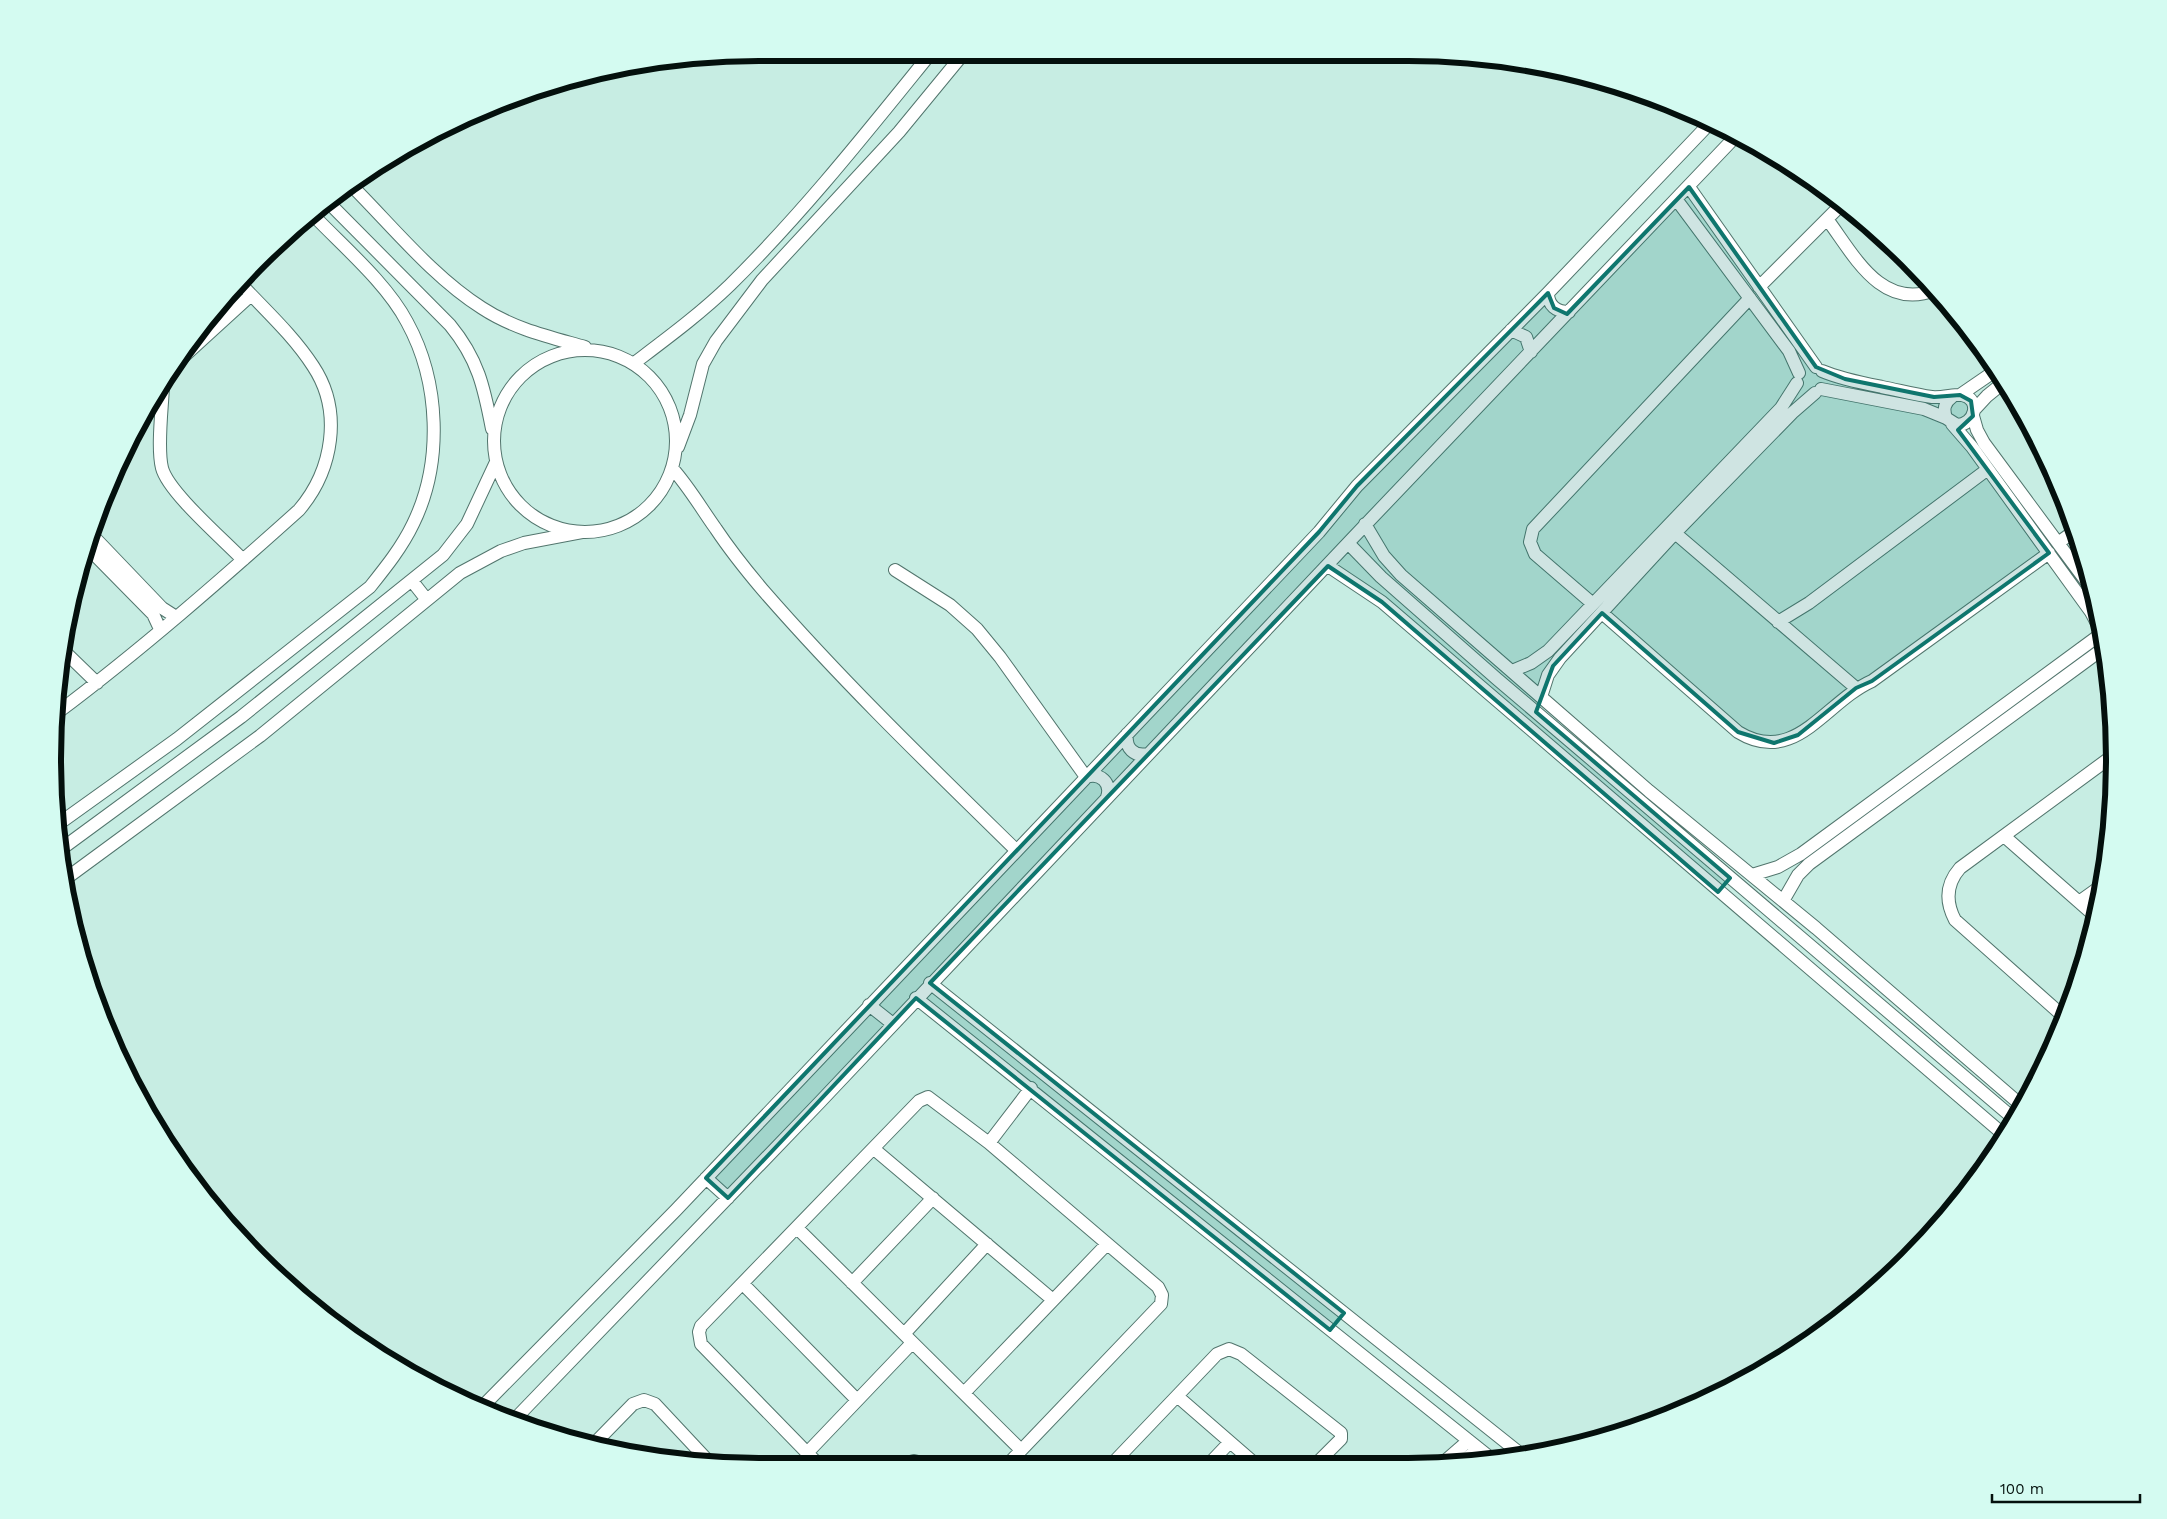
<svg xmlns="http://www.w3.org/2000/svg" width="2167" height="1519" viewBox="0 0 2167 1519" font-family="'Work Sans',sans-serif">
  <style>
    .lines { fill: none; stroke-linecap: round; stroke-linejoin: round }
    .minor-casing { stroke: #52756d; stroke-width: 14 }
    .minor { stroke: #fff; stroke-width: 12 }
    .marked { fill: #0f766e; fill-opacity: 0.2; stroke: #0f766e; stroke-width: 4; stroke-linejoin: round }
    .rim { fill: none; stroke: #04100d; stroke-width: 6 }
  </style>
  <rect width="100%" height="100%" fill="#c7ede3"/>
  <g class="lines">
    <defs>
      <path id="minor" d="M 351,185 C 392,226 433,277 482,308 C 514,329 550,337 585,347
        M 1689,187 L 1816,367
        M 1676,199 L 1789,351 L 1799,373
        M 330,204 L 450,325 C 478,359 484,387 492,429
        M 1827,219 C 1854,255 1881,311 1935,290
        M 1759,287 L 1843,203
        M 1548,293 C 1548,305 1556,312 1569,312
        M 1511,330 L 1526,337 L 1531,352
        M494 441a91 91 0 1 1 182 0a91 91 0 1 1-182 0Z
        M 633,364 C 666,339 700,314 730,285 C 803,213 867,132 931,53
        M 171,368 L 251,295
        M 1822,371 C 1841,379 1862,383 1882,387 C 1898,390 1915,395 1932,397 C 1942,398 1955,394 1962,395 C 1982,399 1975,425 1957,425 L 1946,418 C 1943,409 1944,403 1952,397
        M 165,379 L 163,387 C 162,409 157,448 162,468 C 168,492 224,540 243,560
        M 1821,389 L 1924,409 L 1946,418
        M 1960,395 L 1995,371
        M 1975,409 L 1987,396 L 2003,383
        M 1973,416 L 1977,430 L 1984,443 L 2089,585
        M 1952,424 L 1972,447 L 2091,612 L 2100,629
        M 678,447 L 690,415 L 703,364 L 716,341 L 762,280 L 899,132 L 964,53
        M 672,468 C 689,487 701,508 716,529 C 730,550 746,570 762,589 C 842,681 929,765 1016,850
        M 1365,524 L 1384,556 L 1401,575 L 1649,791 L 1816,928 L 2021,1105
        M 1675,533 L 1856,688
        M 94,537 L 162,608 L 176,617
        M 1348,543 L 1381,577 L 1497,679 L 2013,1118
        M 2058,543 L 2076,530
        M 90,550 L 153,614 L 160,629
        M 1328,566 L 1382,602 L 2003,1134
        M 895,570 L 950,605 L 977,629 L 1000,657 L 1086,777 C 1100,772 1112,783 1107,797
        M 412,581 L 427,600
        M 1593,604 L 1535,554 L 1530,542 L 1533,529 L 1750,298
        M 1602,613 L 1738,732 C 1795,767 1825,702 1872,681 L 2049,553
        M 1778,622 L 1809,603 L 1988,469
        M 63,650 L 97,683
        M 1512,671 L 1531,663 L 1548,651 L 1781,408 L 1797,383
        M 1541,697 L 1548,675 L 1560,658 L 1675,533 L 1792,413 L 1815,393
        M 57,713 C 141,650 221,580 299,510 C 333,470 343,411 313,366 C 293,335 264,309 240,283
        M 1127,734 C 1125,748 1134,757 1148,754
        M 57,825 L 177,739 L 370,587 C 386,567 402,547 413,524 C 443,463 440,382 407,322 C 387,284 345,248 315,217
        M 2004,836 L 2095,916
        M 60,850 L 241,717 L 443,555 L 467,524 L 496,462
        M 1752,875 L 1778,867 L 1801,854 L 2101,634
        M 64,880 L 260,736 L 460,573 L 501,551 L 524,543 L 582,532
        M 1783,901 L 1798,875 L 1809,864 L 2104,648
        M 2079,902 L 2100,887
        M 930,983 L 1522,1455
        M 916,998 L 1493,1460
        M 869,1005 L 893,1024
        M 2063,1016 L 1955,920 C 1945,901 1946,884 1960,868 L 2111,757
        M 989,1143 L 1031,1088
        M 874,1149 L 1053,1300
        M 706,1178 L 728,1198
        M 797,1228 L 1021,1450
        M 852,1283 L 933,1198
        M 743,1284 L 857,1400
        M 904,1334 L 987,1244
        M 964,1393 L 1107,1244
        M 1177,1396 L 1253,1462
        M 482,1407 L 676,1210 L 1319,532 L 1357,486 L 1548,293 L 1711,122
        M 515,1419 L 820,1102 L 1348,543 L 1737,135
        M 593,1445 L 633,1404 L 644,1400 L 655,1404 L 712,1465
        M 807,1453 L 912,1343
        M 1445,1461 L 1468,1441
        M 1463,1461 L 1478,1449
        M 1211,1462 L 1230,1442
        M 1113,1463 L 1217,1354 L 1229,1349 L 1241,1354 L 1341,1433 L 1341,1439 L 1319,1461
        M 818,1464 L 701,1344 L 699,1332 L 701,1326 L 919,1101 L 928,1097 L 989,1143 L 1158,1287 L 1162,1295 L 1161,1304 L 1009,1463
        M 903,1464 L 914,1461 L 926,1464"/>
    </defs>
    <!-- minor casing -->
    <use href="#minor" class="minor-casing"/>
    <!-- minor -->
    <use href="#minor" class="minor"/>
  </g>
  <!-- marked area -->
  <path class="marked" d="M 1689,187 L 1816,367 L 1845,379 L 1934,397 L 1960,395 L 1971,401 L 1973,416 L 1958,430 L 2049,553 L 1872,681 L 1856,688 L 1798,735 L 1774,743 L 1738,732 L 1602,613 L 1553,666 L 1536,712 L 1730,878 L 1718,892 L 1382,602 L 1328,566 L 930,983 L 1344,1313 L 1330,1330 L 916,998 L 728,1198 L 706,1178 L 1319,532 L 1357,486 L 1548,293 L 1554,308 L 1567,314 Z"/>
  <!-- crop -->
  <path d="M0 0H2167V1519H0ZM759 61H1408A698 698 0 0 1 2106 759V760A698 698 0 0 1 1408 1458H759A698 698 0 0 1 61 760V759A698 698 0 0 1 759 61Z" fill="#d4fbf1" fill-rule="evenodd"/>
  <path class="rim" d="M759 61H1408A698 698 0 0 1 2106 759V760A698 698 0 0 1 1408 1458H759A698 698 0 0 1 61 760V759A698 698 0 0 1 759 61Z"/>
  <!-- scale -->
  <path d="M1992 1494v8h148v-8" fill="none" stroke="#04100d" stroke-width="2.5"/>
  <text x="2000" y="1494" font-size="15" fill="#04100d" stroke="#d4fbf1" stroke-width="4" paint-order="stroke">100 m</text>
</svg>
